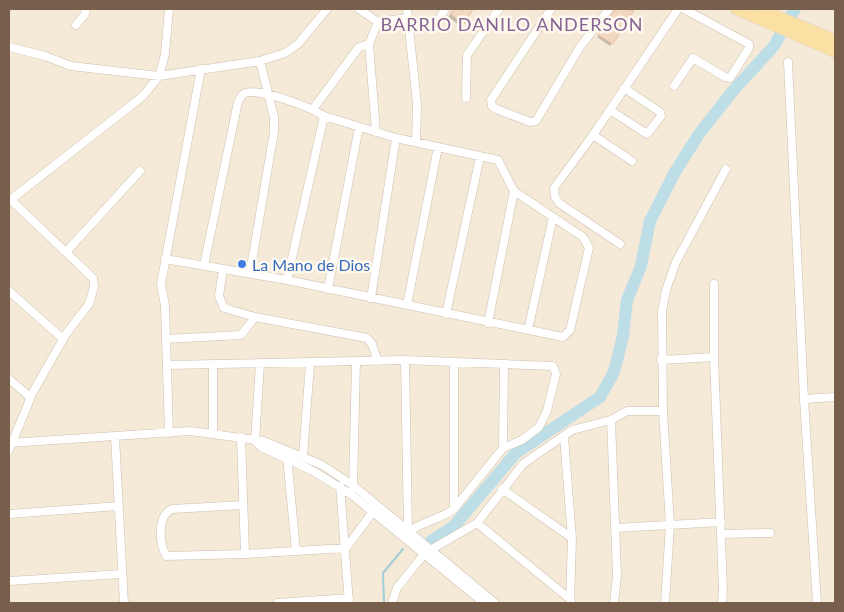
<svg xmlns="http://www.w3.org/2000/svg" width="844" height="612" viewBox="0 0 844 612" font-family="Lato,sans-serif">
  <style>
    .residential { fill: #f5e9d8 }
    .shadow { fill: #0003 }
    .lines { fill: none; stroke-linecap: round; stroke-linejoin: round }
    .stream { stroke: #a3cdd9; stroke-width: 2 }
    .river { stroke: #bddee7; stroke-width: 12 }
    .building { fill: #f2d8c1; stroke: #e5c0a1 }
    .minor-casing { stroke: #cfbfae; stroke-width: 9 }
    .primary-casing { stroke: #dcd5d0; stroke-width: 12 }
    .minor { stroke: #fff; stroke-width: 8 }
    .primary { stroke: #fbe0a3; stroke-width: 11 }
    .shop-dot { fill: #3f7fe0; stroke: #fffaf0; stroke-width: 2 }
    .labels { text-anchor: middle; dominant-baseline: central; stroke-width: 5; stroke-linejoin: round; paint-order: stroke }
    .shop-label { font-size: 16px; fill: #366cbe; stroke: #fffaf0; text-anchor: start }
    .neighbourhood-label { font-size: 18px; letter-spacing: 1px; fill: #876494; stroke: #fffaf0 }
  </style>
  <rect width="100%" height="100%" fill="#fdf7ea"/>
  <!-- residential -->
  <path class="residential" d="M 9,9 L 835,9 L 835,603 L 9,603 Z"/>
  <!-- shadow -->
  <path class="shadow" d="M 454,9 L 471,9 L 461,26 L 448,17 Z
    M 615,9 L 633,9 L 610,46 L 597,37 L 609,23 L 607,22 Z"/>
  <g class="lines">
    <!-- stream -->
    <path class="stream" d="M 384,603 L 383,573 L 403,549"/>
    <!-- river -->
    <path class="river" d="M 431,541 L 454,526 L 516,453 L 600,397 L 614,372 L 623,336 L 627,300 L 641,266 L 650,221 L 675,172 L 699,134 L 732,92 L 774,46 L 795,9"/>
  </g>
  <!-- building -->
  <path class="building" d="M 454,9 L 473,9 L 464,24 L 450,14 Z
    M 615,9 L 634,10 L 623,29 L 609,19 Z
    M 608,21 L 621,31 L 613,44 L 598,35 Z"/>
  <g class="lines">
    <defs>
      <path id="minor" d="M 359,9 L 378,22 L 407,18
        M 407,9 L 417,104 L 416,141
        M 551,9 L 491,100 L 492,106 L 496,109 L 530,122 L 536,121 L 580,47 L 609,9
        M 76,25 L 85,14 L 86,9
        M 434,28 L 445,9
        M 9,47 L 45,56 L 71,66 L 159,76 L 260,61 L 285,53 L 298,44 L 327,9
        M 788,62 L 804,399 L 817,603
        M 674,86 L 693,58 L 725,77 L 730,78 L 749,48 L 749,44 L 684,9
        M 466,98 L 467,55 L 499,9
        M 313,109 L 359,47 L 369,44
        M 610,110 L 647,134 L 661,116 L 660,112 L 624,88
        M 376,132 L 369,44 L 378,22
        M 593,135 L 632,161
        M 9,201 L 143,96 L 159,76 L 165,54 L 169,9
        M 620,244 L 559,203 L 555,197 L 554,188 L 593,135 L 678,9
        M 67,251 L 140,171
        M 165,259 L 287,280 L 563,337 L 570,330 L 589,248 L 583,237 L 514,191 L 498,160 L 396,138 L 324,116 C 310,107 261,88 245,93 C 241,95 240,98 238,102 L 204,265
        M 223,269 L 219,296 L 224,308 L 255,317 L 367,338 L 372,344 L 378,362
        M 250,273 L 274,132 L 274,117 L 260,61
        M 287,280 L 324,116
        M 714,284 L 714,357 L 723,590 L 722,603
        M 328,289 L 359,127
        M 9,291 L 63,339
        M 371,298 L 396,138
        M 407,305 L 438,147
        M 446,314 L 480,157
        M 488,323 L 514,191
        M 528,330 L 553,217
        M 166,339 L 241,335 L 255,317
        M 405,360 L 408,531
        M 661,360 L 714,357
        M 454,362 L 454,509
        M 213,364 L 213,434
        M 260,364 L 255,441 L 261,447 L 313,471 L 352,495 L 484,603
        M 168,365 L 405,360 L 553,366 L 556,374 L 547,411 L 539,427 L 522,440 L 503,448 L 454,509 C 440,520 412,524 404,537
        M 9,379 L 30,397
        M 804,399 L 835,397
        M 169,433 L 165,306 L 161,284 L 201,69
        M 115,437 L 124,603
        M 241,437 L 245,554
        M 564,437 L 572,538 L 570,603
        M 9,443 L 190,431 L 263,441 L 322,465 L 354,486 L 495,603
        M 503,448 L 504,364
        M 9,450 L 33,392 L 66,334 L 89,304 L 94,287 L 93,278 L 11,200
        M 287,456 L 296,551
        M 303,456 L 310,364
        M 340,486 L 349,603
        M 353,488 L 356,362
        M 502,489 L 572,538
        M 243,505 L 172,509 C 157,516 159,542 166,556 L 245,554 L 346,548
        M 9,514 L 119,506
        M 477,523 L 571,600
        M 616,528 L 721,522
        M 721,534 L 770,533
        M 346,548 L 372,513
        M 9,581 L 122,574
        M 278,603 L 349,598
        M 392,603 L 397,588 L 425,553 L 477,523 L 523,464 L 572,430 L 611,420
        M 614,603 L 617,576 L 611,420 L 627,411 L 663,411
        M 665,603 L 670,525 L 663,411 L 662,311 L 666,290 L 676,262 L 726,169"/>
      <path id="primary" d="M 736,9 L 835,52
        M 760,9 L 835,40"/>
    </defs>
    <!-- minor casing -->
    <use href="#minor" class="minor-casing"/>
    <!-- primary casing -->
    <use href="#primary" class="primary-casing"/>
    <!-- minor -->
    <use href="#minor" class="minor"/>
    <!-- primary -->
    <use href="#primary" class="primary"/>
  </g>
  <!-- markers -->
  <circle class="shop-dot" cx="242" cy="264" r="5"/>
  <g class="labels">
    <!-- shop labels -->
    <g class="shop-label">
      <text x="252" y="264">La Mano de Dios</text>
    </g>
    <!-- neighbourhood labels -->
    <g class="neighbourhood-label">
      <text x="512" y="24">BARRIO DANILO ANDERSON</text>
    </g>
  </g>
  <!-- border -->
  <rect width="844" height="612" fill="none" stroke="#785f4c" stroke-width="20"/>
</svg>
